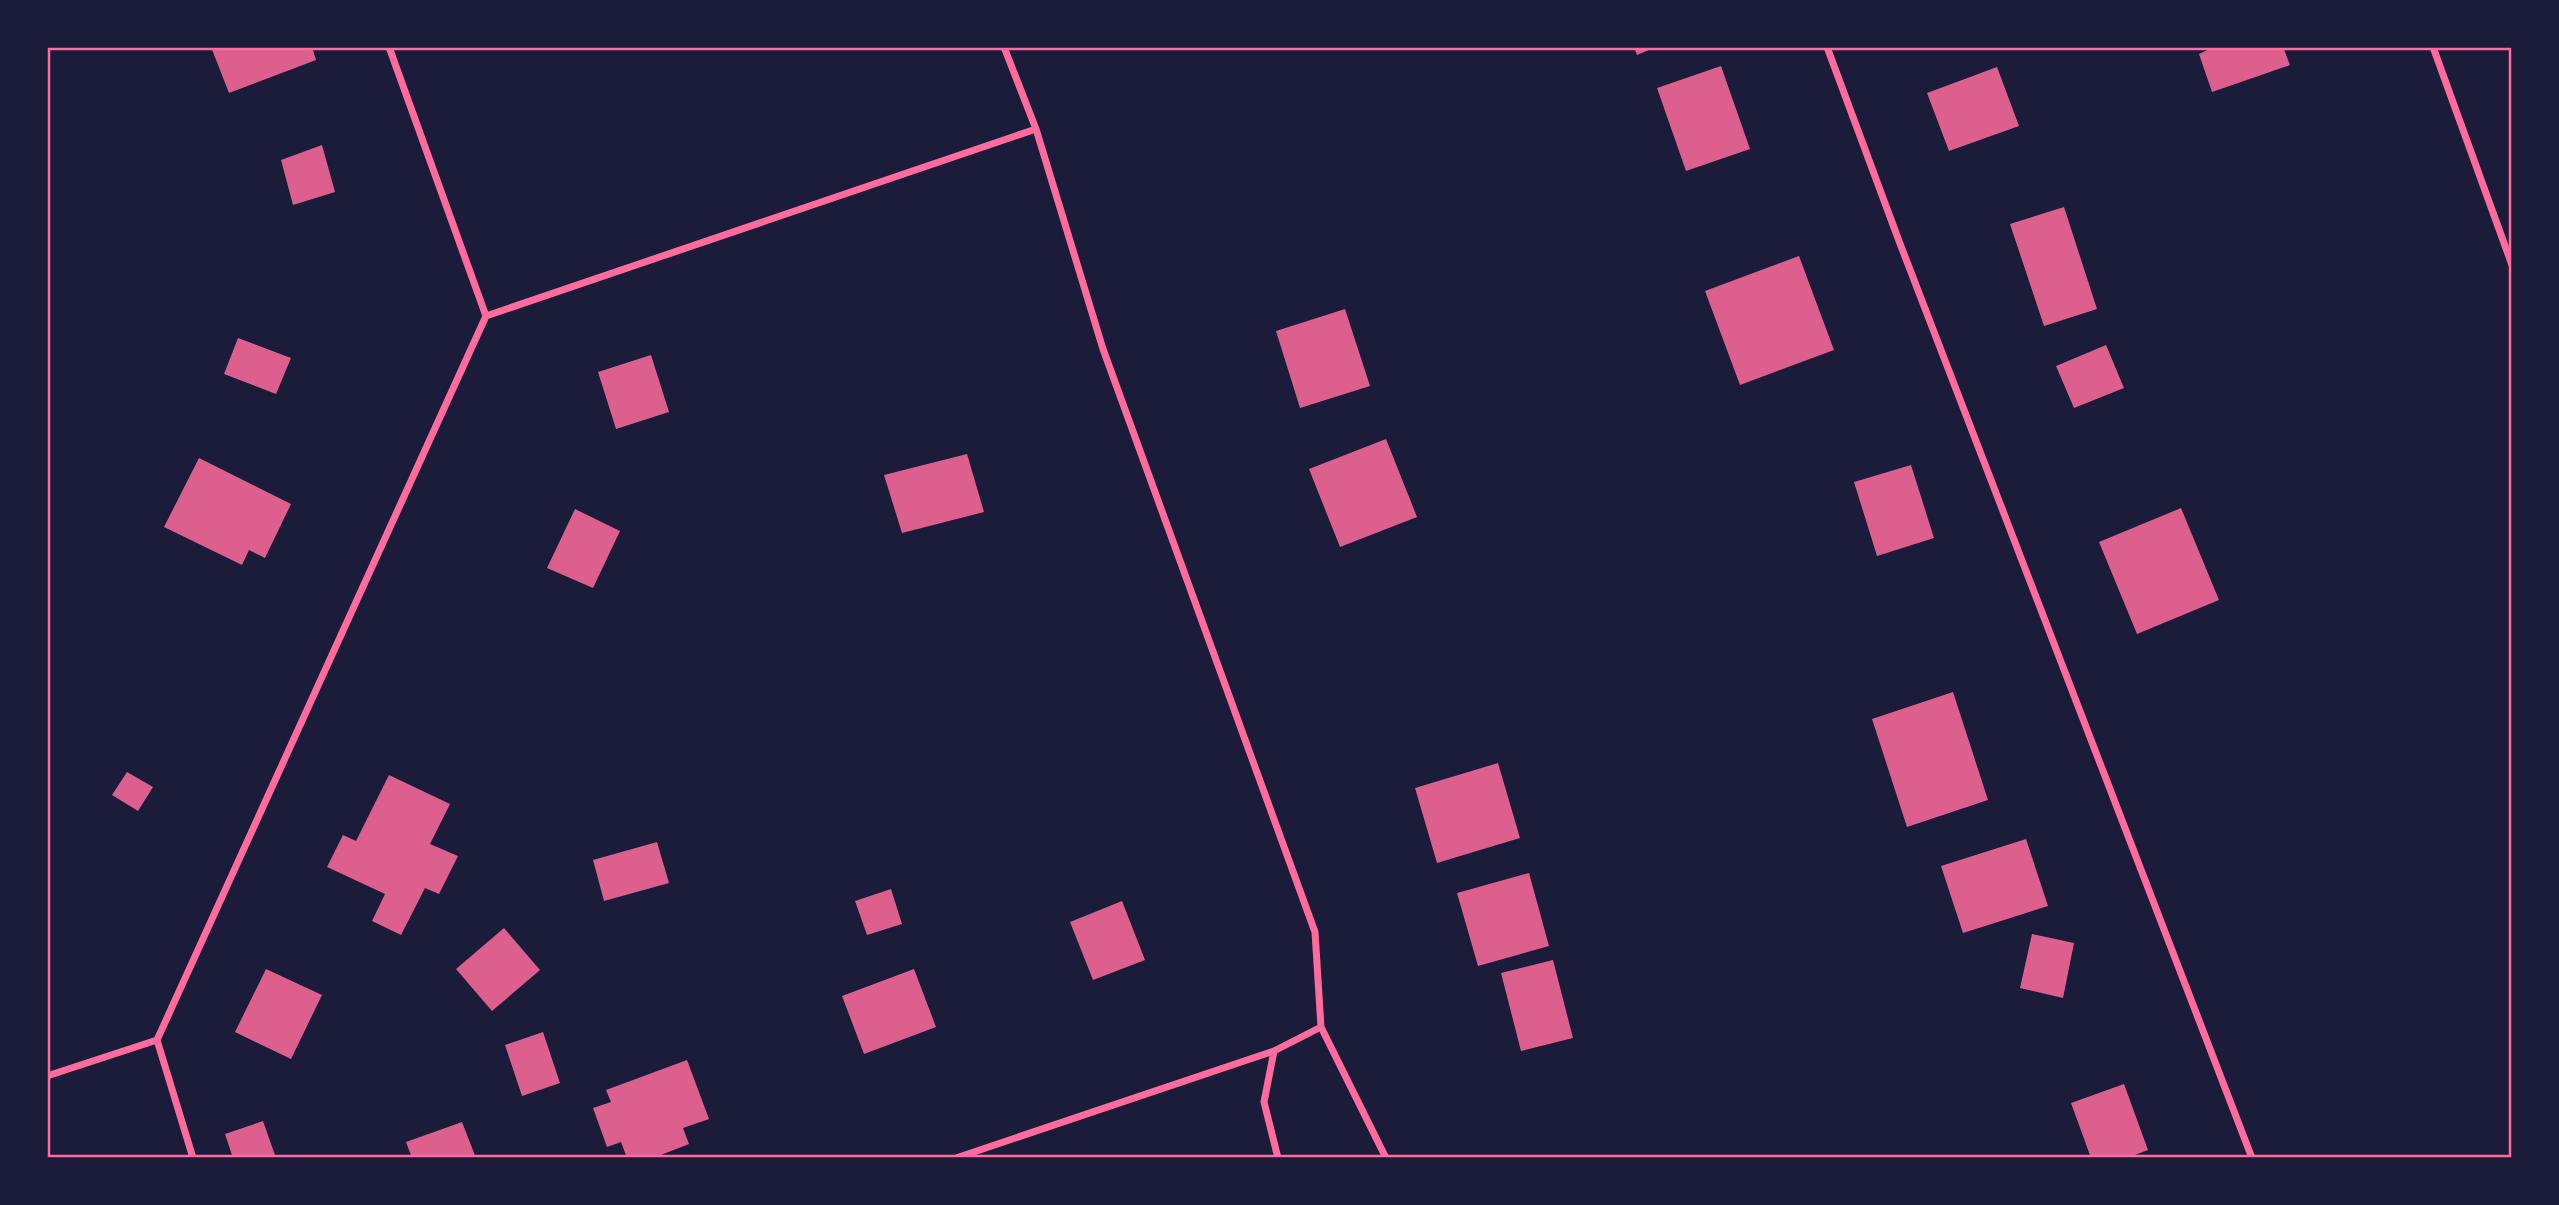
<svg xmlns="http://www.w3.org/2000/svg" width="2559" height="1205" viewBox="0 0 2559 1205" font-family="'Libre Baskerville',serif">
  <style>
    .building { fill: #dd5f8e }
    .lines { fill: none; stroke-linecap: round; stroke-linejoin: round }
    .minor { stroke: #ff6b9d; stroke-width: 7 }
    .neatline { fill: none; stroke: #ff6b9d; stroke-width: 2.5 }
  </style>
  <rect width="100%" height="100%" fill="#1b1b3a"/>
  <!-- building -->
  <path class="building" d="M 211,47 L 312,47 L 316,60 L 229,93 Z
    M 1634,47 L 1656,47 L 1637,55 Z
    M 2214,47 L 2283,47 L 2290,65 L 2212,92 L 2199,54 Z
    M 1721,66 L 1750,149 L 1686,171 L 1657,88 Z
    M 1997,67 L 2019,126 L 1949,151 L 1927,93 Z
    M 322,145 L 335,192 L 293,205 L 281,160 Z
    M 2064,207 L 2097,309 L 2044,326 L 2010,224 Z
    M 1799,256 L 1834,350 L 1740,385 L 1705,291 Z
    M 1345,309 L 1370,386 L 1300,408 L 1276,331 Z
    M 238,338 L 291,358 L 276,394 L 224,374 Z
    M 2106,345 L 2124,388 L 2074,408 L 2056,366 Z
    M 651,355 L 669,412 L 616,429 L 598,372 Z
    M 1386,439 L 1417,517 L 1340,547 L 1309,469 Z
    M 967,454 L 984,512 L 902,533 L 884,475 Z
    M 199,458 L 291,504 L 265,558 L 249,550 L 242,565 L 164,527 Z
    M 1911,465 L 1934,538 L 1877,556 L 1854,482 Z
    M 2181,508 L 2219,600 L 2137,634 L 2099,542 Z
    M 575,509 L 620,531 L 593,588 L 547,568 Z
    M 1953,692 L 1988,800 L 1907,827 L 1872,719 Z
    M 1498,763 L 1520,838 L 1437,863 L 1415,788 Z
    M 127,772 L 153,787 L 138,811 L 112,795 Z
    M 389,775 L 450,804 L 430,844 L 458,856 L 439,894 L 425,888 L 401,935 L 372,921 L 385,894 L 327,867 L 343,835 L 356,841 Z
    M 2026,839 L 2048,906 L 1963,933 L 1941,866 Z
    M 657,842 L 669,883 L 604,901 L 593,860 Z
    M 1529,873 L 1549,946 L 1478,966 L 1457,893 Z
    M 891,889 L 902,924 L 867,935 L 855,901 Z
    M 1122,901 L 1145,960 L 1093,980 L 1070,922 Z
    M 504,928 L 540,970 L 492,1011 L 456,969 Z
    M 2032,934 L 2074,943 L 2063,998 L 2020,988 Z
    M 1553,960 L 1573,1038 L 1521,1051 L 1501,973 Z
    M 266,969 L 322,995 L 291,1059 L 235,1032 Z
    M 914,969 L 936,1027 L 864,1054 L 842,996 Z
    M 543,1032 L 560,1083 L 522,1096 L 505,1045 Z
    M 687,1060 L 709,1119 L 683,1128 L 689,1144 L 653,1158 L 627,1158 L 621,1142 L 607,1147 L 593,1108 L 611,1102 L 606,1090 Z
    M 2124,1084 L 2148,1150 L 2127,1158 L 2091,1158 L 2071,1103 Z
    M 263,1121 L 276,1158 L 233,1158 L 225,1134 Z
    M 462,1122 L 476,1158 L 412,1158 L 406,1142 Z"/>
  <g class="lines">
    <!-- minor -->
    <path class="minor" d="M 389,47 L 486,316
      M 1004,47 L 1036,129 L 1103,349 L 1315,932 L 1321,1027 L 1386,1158
      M 1827,47 L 1899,241 L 2252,1158
      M 2433,47 L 2512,265
      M 1274,1051 L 1264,1102 L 1278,1158
      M 47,1076 L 157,1040
      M 193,1158 L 157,1040 L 486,316 L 1036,129
      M 956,1158 L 1274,1051 L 1321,1027"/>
  </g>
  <!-- border -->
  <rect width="2559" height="1205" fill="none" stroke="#1b1b3a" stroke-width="98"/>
  <rect x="49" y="49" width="2461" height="1107" class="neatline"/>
</svg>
